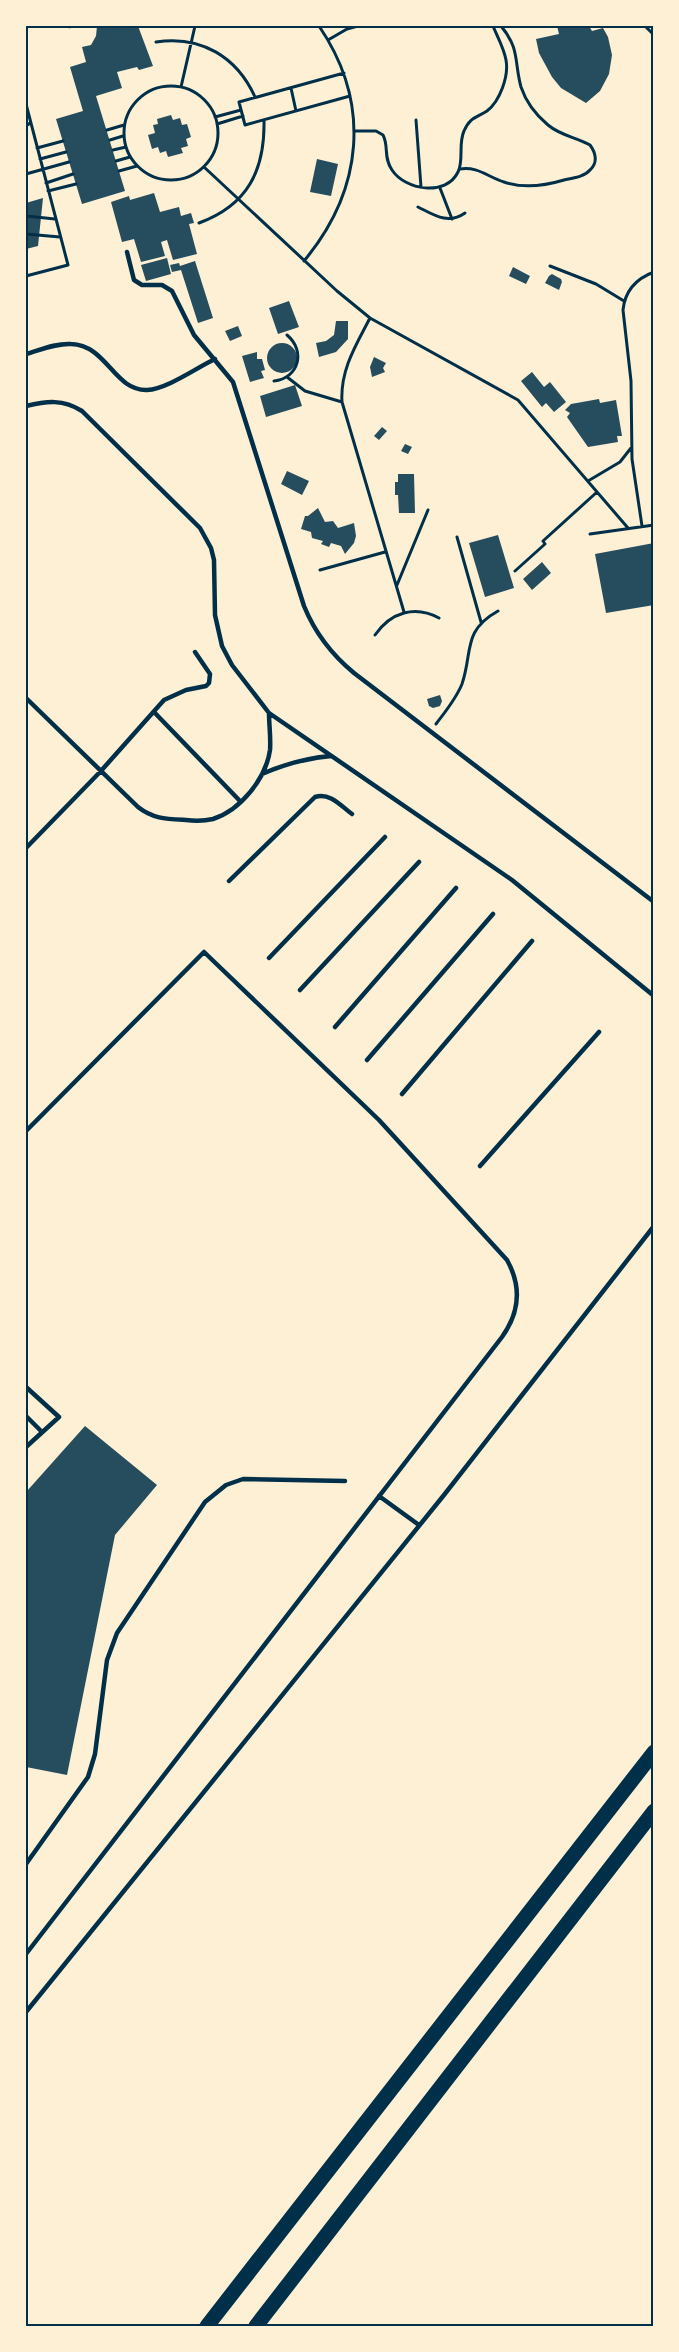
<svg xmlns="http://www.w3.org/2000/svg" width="679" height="2352" viewBox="0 0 679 2352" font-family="'Crimson Pro',serif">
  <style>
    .building { fill: #264d5e }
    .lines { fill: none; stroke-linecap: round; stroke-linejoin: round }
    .path { stroke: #003049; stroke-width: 3 }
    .service { stroke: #003049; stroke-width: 4.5 }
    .primary { stroke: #003049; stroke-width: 15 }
    .neatline { fill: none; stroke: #003049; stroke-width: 2 }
  </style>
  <rect width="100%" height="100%" fill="#fdf0d5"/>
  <!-- building -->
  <path class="building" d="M 97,26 L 138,26 L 153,66 L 139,70 L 137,67 L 117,72 L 122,88 L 96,96 L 125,191 L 82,204 L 56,119 L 83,111 L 70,67 L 86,62 L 82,47 L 91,45 L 96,36 Z
    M 557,26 L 589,26 L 592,31 L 603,28 L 608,37 L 612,55 L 609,74 L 600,91 L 586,103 L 561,88 L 552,77 L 539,53 L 536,39 L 559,34 Z
    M 171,115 L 173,120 L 180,118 L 182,125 L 187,124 L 191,137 L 186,139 L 188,146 L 181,148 L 183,153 L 168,157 L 166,151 L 160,153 L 158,147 L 152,149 L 148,135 L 155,133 L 153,125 L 158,124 L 157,119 Z
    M 317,159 L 338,164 L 331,196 L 310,192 Z
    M 154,193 L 160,212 L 179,207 L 181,216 L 191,213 L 194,223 L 189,224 L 197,254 L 173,260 L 167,240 L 161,242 L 165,256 L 141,262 L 134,239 L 122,242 L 111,202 L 129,196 L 130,200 Z
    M 43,198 L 38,246 L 26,249 L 26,203 Z
    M 167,258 L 171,274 L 146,281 L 141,265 Z
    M 195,261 L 213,318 L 198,323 L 181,270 L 172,272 L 170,265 L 179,263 L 180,266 Z
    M 513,267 L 530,276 L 526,284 L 509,276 Z
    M 552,274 L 561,279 L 562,282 L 559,290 L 545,283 L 549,276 Z
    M 289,301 L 299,327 L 278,334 L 269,308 Z
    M 336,321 L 348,321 L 348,339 L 336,352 L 319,357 L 316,343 L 326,341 L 334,335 Z
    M 238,326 L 242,336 L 230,341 L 225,331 Z
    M267 358a15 15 0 1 1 30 0a15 15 0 1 1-30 0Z
    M 257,352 L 257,359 L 262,359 L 265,370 L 261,371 L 264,378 L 250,382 L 242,356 Z
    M 374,357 L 386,363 L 383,368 L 385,372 L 372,377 L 370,367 Z
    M 532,372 L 544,387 L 550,382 L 566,402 L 554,412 L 546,403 L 542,407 L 521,381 Z
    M 295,385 L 302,406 L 266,417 L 260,396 Z
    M 599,399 L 600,403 L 616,400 L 622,436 L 617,436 L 618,442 L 588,447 L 567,417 L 570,413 L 565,410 L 571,404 Z
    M 382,427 L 387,431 L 379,440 L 374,436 Z
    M 405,444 L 412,447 L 408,454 L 401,451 Z
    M 287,471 L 309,481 L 302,495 L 281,484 Z
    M 398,474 L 414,474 L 415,513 L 399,513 L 398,495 L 395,495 L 395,482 L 398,482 Z
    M 318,508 L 325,522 L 333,521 L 338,528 L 354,523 L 356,536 L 354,543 L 345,554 L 341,546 L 331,543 L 329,547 L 321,544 L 323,541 L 312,538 L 311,532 L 301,529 L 305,516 L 308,516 Z
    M 498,535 L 514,588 L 485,597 L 469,543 Z
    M 654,543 L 654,605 L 606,613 L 595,554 Z
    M 542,562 L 551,573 L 532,590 L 523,579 Z
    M 440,695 L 442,701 L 440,706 L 433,708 L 429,706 L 427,699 Z
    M 85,1426 L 157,1485 L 115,1535 L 67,1775 L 26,1767 L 26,1497 L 27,1491 Z"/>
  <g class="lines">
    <!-- path -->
    <path class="path" d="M 645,26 L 654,35
      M 328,40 L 347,29 L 358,26
      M 156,42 C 201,35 237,57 255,97
      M 344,73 L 239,102 L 245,125 L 350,96
      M124 133a47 47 0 1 1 94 0a47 47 0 1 1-94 0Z
      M 181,87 L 195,26
      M 291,88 L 296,111
      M 26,104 L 68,265 L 26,276
      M 215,117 L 241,110
      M 416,120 L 421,187
      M 217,124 L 243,116
      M 26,126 L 30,123
      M 107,130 L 124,125
      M 354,131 L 376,131 L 383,135 C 389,146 383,157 392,170 C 405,190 446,197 458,172 C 464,160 458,144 464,131 C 470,117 476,118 487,111 C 500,101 509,76 506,60 C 504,48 497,36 493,26
      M 110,140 L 123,136
      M 37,148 L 63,141
      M 113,150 L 126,147
      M 40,159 L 66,152
      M 116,161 L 130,157
      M 204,167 L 337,291 L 370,318 L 518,400 L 628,528
      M 460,169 C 477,166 488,177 504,182 C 524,189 544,186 564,180 C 573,178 584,177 590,170 C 598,163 596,153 590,145 C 576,137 561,136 548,125 C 536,115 526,102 521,87 C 514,61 520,49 501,26
      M 119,171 L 137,166
      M 26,174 L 69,162
      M 46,183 L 73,174
      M 440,188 L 452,219
      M 48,191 L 76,184
      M 418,207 C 434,215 448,225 465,213
      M 26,216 L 55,219
      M 199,223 C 248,205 265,170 264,120
      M 26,234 L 60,237
      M 304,261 C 363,190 372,104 319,26
      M 550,266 L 596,284 L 624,301
      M 370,318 C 356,345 340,370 342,402 L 404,612
      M 287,377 L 305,391 L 342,402
      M 274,381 C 299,378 306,351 287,335
      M 588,481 L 620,462 L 631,448
      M 642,526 L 632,459 L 631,381 L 623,310 C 625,291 635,279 654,272
      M 590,534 L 654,525
      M 457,537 L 481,622
      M 320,570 L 385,552
      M 515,571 L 545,544 L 543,541 L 597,492
      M 397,585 L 428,510
      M 375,635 C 391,612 415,605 439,618
      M 436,724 C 445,712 456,699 462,684 C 473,652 462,631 498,611"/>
    <!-- service -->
    <path class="service" d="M 69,26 L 70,26
      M 127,252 L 134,280 L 142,285 L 162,285 L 172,291 L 194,335 L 233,382 L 304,606 C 315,633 331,654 354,673 L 654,902
      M 26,354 C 40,350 56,343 71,344 C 107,345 114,391 147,390 C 167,389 196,368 215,359
      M 26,406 C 47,401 63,399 82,411 L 200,528 L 211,548 L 214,560 L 215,615 L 222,646 L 232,665 L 269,713 L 512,880 L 654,996
      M 26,698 L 138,807 C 153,819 167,819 186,820 C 195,821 204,821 213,819 C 241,810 266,778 270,750 C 271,738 269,725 269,713
      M 154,712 L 240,801
      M 262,774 C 285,764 306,758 331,756
      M 26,848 L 100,772 L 164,700 L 186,690 L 206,686 L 209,683 L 210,674 L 195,652
      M 229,881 L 315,797 C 330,792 341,806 352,814
      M 269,958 L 385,837
      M 300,990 L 419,862
      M 335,1027 L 456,888
      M 367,1060 L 493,914
      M 402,1094 L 532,941
      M 26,1131 L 204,952 L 379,1120 L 507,1260 C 522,1287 520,1312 502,1337 L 26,1954
      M 480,1166 L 599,1032
      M 26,1387 L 59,1417 L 26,1447
      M 26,1416 L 42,1432
      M 379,1496 L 419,1525
      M 26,1864 L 88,1777 L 95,1754 L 107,1660 L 117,1633 L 205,1502 L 226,1485 L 243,1479 L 345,1481
      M 26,2012 L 444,1495 L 654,1226"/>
    <!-- primary -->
    <path class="primary" d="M 207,2326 L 654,1752
      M 256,2326 L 654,1811"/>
  </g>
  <!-- border -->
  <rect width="679" height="2352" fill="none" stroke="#fdf0d5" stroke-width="54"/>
  <rect x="27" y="27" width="625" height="2298" class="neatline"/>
</svg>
